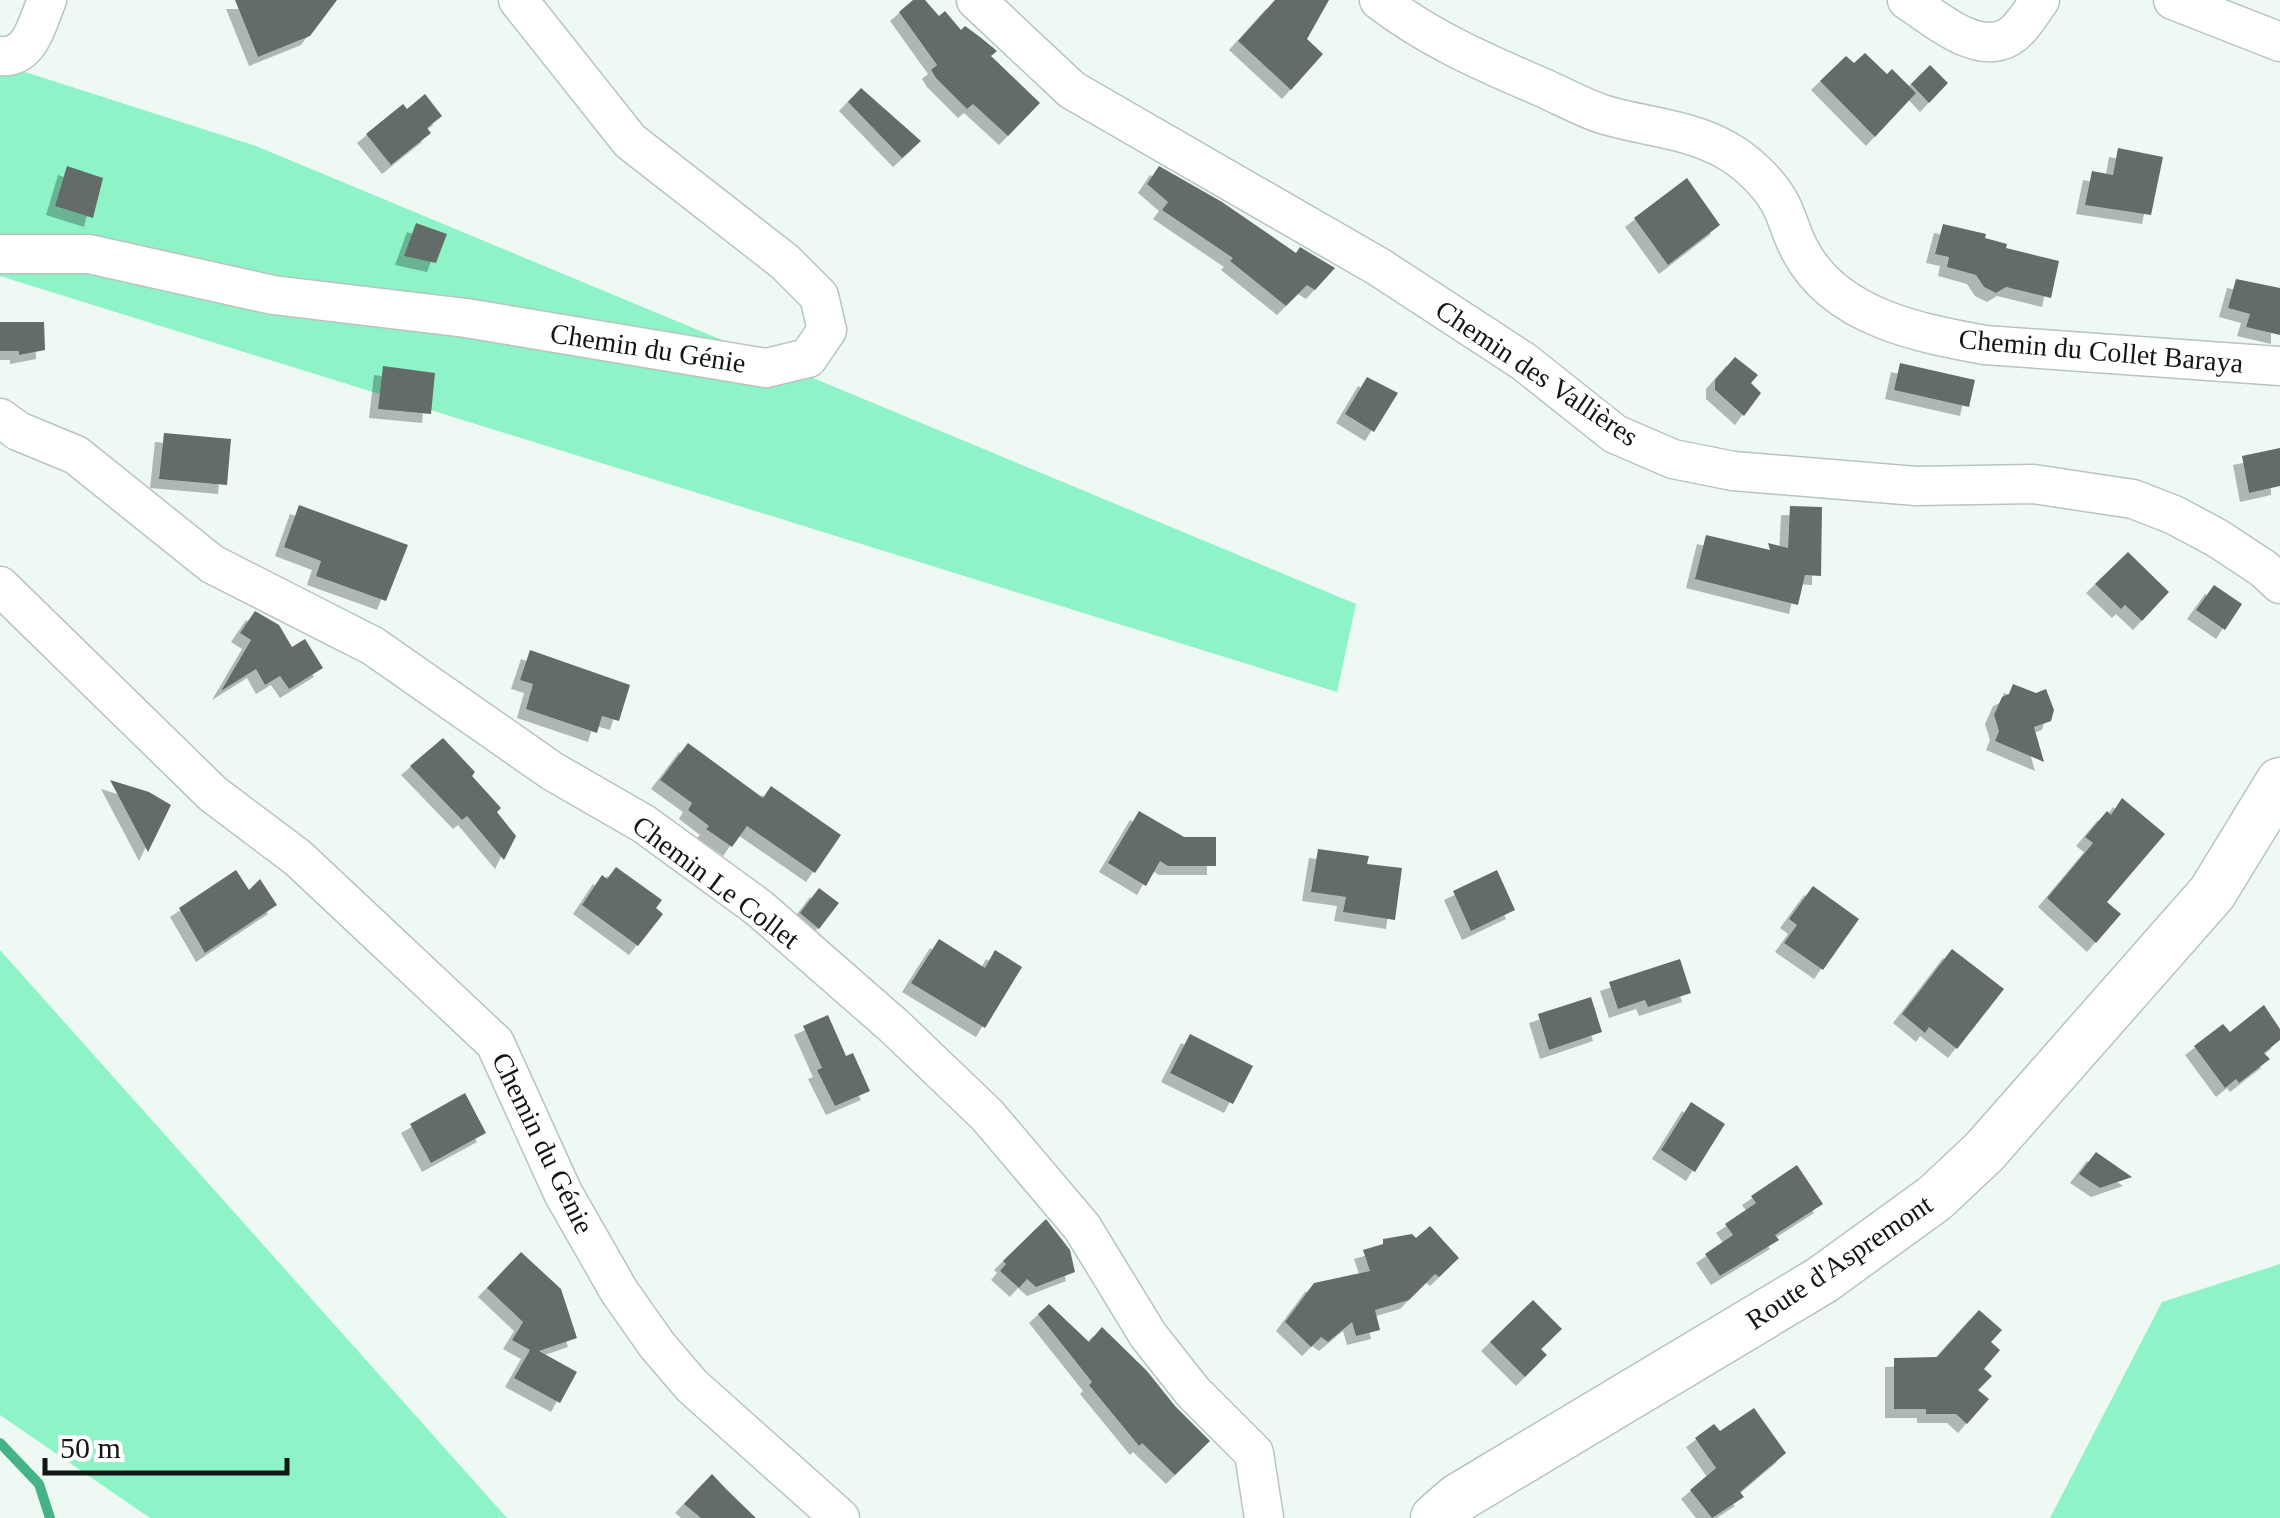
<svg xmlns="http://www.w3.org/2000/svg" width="2280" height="1518" viewBox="0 0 2280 1518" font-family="Georgia,serif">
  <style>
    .green { fill: #8ef4c7 }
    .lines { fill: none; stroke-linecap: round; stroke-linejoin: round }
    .stream { stroke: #45b387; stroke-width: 10 }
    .building { fill: #626c67; filter: url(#shadow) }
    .minor-casing { stroke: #b8c4be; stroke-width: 41 }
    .tertiary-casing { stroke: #b8c4be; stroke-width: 51 }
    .minor { stroke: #fff; stroke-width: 38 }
    .tertiary { stroke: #fff; stroke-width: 48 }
    .labels { text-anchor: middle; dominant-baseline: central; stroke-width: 8; stroke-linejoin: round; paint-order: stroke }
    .street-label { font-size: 28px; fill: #121614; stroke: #fff }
  </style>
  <defs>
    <filter id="shadow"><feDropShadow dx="-9" dy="9" stdDeviation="0" flood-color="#0004"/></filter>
  </defs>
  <rect width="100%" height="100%" fill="#eef9f3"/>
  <!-- green -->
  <path class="green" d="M 0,64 L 256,146 L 1356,604 L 1337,692 L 0,276 Z
    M 0,950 L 507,1518 L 150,1518 L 0,1415 Z
    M 2280,1264 L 2280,1518 L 2050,1518 L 2162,1302 Z"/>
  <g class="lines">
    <!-- stream -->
    <path class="stream" d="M 0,1443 L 39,1484 L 50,1518"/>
  </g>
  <!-- building -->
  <path class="building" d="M 235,0 L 337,0 L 310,36 L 258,57 Z
    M 913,0 L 925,0 L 939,16 L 945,11 L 961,30 L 965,26 L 980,37 L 997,51 L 991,56 L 1040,103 L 1008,136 L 973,104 L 967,109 L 936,78 L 931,70 L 937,65 L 899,12 Z
    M 1275,0 L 1329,0 L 1307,39 L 1323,54 L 1291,90 L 1238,41 Z
    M 1865,53 L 1887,74 L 1892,69 L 1916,93 L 1875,137 L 1820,81 L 1846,56 L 1854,63 Z
    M 1930,65 L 1948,83 L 1929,103 L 1911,84 Z
    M 861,88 L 921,141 L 902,158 L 848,102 Z
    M 425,94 L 442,116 L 427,128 L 431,133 L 391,165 L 366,134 L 403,104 L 407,109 Z
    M 2118,148 L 2163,157 L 2151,215 L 2085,205 L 2092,171 L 2113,175 Z
    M 67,166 L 103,178 L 93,218 L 55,206 Z
    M 1159,166 L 1222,202 L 1296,253 L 1300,247 L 1335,268 L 1315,290 L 1307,285 L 1286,306 L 1230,261 L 1233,258 L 1162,210 L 1168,202 L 1147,184 Z
    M 1687,178 L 1720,225 L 1668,265 L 1634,218 Z
    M 416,223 L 447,234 L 436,263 L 404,256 Z
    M 1943,224 L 1986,234 L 1985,238 L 2007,244 L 2006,248 L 2059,261 L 2051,298 L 2006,287 L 1996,293 L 1984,287 L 1976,275 L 1947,267 L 1949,257 L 1935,254 Z
    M 2236,279 L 2280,288 L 2280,335 L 2246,327 L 2250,314 L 2228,308 Z
    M 0,322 L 44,322 L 45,350 L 19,355 L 19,351 L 0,351 Z
    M 1735,357 L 1758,375 L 1751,383 L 1761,393 L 1744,416 L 1715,390 L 1715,380 Z
    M 1900,363 L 1975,380 L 1969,407 L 1894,390 Z
    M 383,366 L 435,373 L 431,414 L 378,409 Z
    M 1367,377 L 1398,393 L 1374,432 L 1345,414 Z
    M 164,433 L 231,439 L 227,485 L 159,479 Z
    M 2280,448 L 2280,486 L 2249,493 L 2242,456 Z
    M 299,505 L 408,545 L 386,601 L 316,576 L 321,561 L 284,547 Z
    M 1790,506 L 1822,507 L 1821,576 L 1805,575 L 1798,605 L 1695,579 L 1706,535 L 1770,550 L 1768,543 L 1788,548 Z
    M 2128,552 L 2169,592 L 2142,621 L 2125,605 L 2121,609 L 2095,584 Z
    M 2214,585 L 2242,604 L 2225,630 L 2196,610 Z
    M 255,611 L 279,625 L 292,647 L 305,639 L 323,668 L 289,689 L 280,676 L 265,685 L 256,669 L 221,691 L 251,640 L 240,633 Z
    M 530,650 L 630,685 L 619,721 L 602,716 L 597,733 L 526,709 L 533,684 L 520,680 Z
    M 2013,684 L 2036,693 L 2046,689 L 2054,710 L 2051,721 L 2034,727 L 2044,762 L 1995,741 L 1999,731 L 1994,715 L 2002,697 L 2009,694 Z
    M 443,738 L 475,772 L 472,776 L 501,808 L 497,812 L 516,836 L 504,860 L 467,816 L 462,820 L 410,766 Z
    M 688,743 L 763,798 L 771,786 L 841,835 L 815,873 L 747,826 L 732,847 L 706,829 L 709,826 L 688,810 L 692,803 L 660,780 Z
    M 110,780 L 149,792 L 171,805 L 148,852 Z
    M 2122,798 L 2165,834 L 2107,902 L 2121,914 L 2096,943 L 2047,898 L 2093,843 L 2085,837 L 2107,811 L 2111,815 Z
    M 1139,811 L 1184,837 L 1216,837 L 1216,866 L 1168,866 L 1160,861 L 1146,886 L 1108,863 Z
    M 1318,849 L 1369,856 L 1367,864 L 1402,868 L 1395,920 L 1343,912 L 1346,897 L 1311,892 Z
    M 616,867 L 662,900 L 656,908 L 663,914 L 638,946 L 582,905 L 602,875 L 607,879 Z
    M 236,870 L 249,890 L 260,879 L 277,905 L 205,953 L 179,908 Z
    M 1497,870 L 1515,910 L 1471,931 L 1453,891 Z
    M 1813,886 L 1859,919 L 1823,970 L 1784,943 L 1797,925 L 1789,919 Z
    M 819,888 L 839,903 L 819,929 L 800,913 Z
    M 939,939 L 985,968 L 995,950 L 1022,967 L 985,1028 L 911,983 Z
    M 1952,949 L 2004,989 L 1957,1049 L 1929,1027 L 1925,1033 L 1902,1014 Z
    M 1680,959 L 1691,993 L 1648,1007 L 1645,1000 L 1618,1009 L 1609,982 Z
    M 1591,997 L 1602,1032 L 1549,1050 L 1538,1014 Z
    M 2264,1005 L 2280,1029 L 2280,1040 L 2264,1053 L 2270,1059 L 2239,1083 L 2236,1079 L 2225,1088 L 2194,1046 L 2223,1024 L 2230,1032 Z
    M 828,1015 L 846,1056 L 853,1053 L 870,1091 L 835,1106 L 817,1070 L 822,1068 L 803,1026 Z
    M 1190,1034 L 1253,1066 L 1233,1104 L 1170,1073 Z
    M 465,1093 L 486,1133 L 431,1163 L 410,1124 Z
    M 1691,1102 L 1725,1124 L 1695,1172 L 1661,1150 Z
    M 2096,1152 L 2132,1177 L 2100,1188 L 2079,1174 Z
    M 1797,1165 L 1823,1204 L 1775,1235 L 1779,1240 L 1720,1276 L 1705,1254 L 1733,1235 L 1725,1224 L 1756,1203 L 1751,1196 Z
    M 1046,1219 L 1070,1250 L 1075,1272 L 1036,1287 L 1027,1279 L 1019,1288 L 1000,1271 L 1006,1264 L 1003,1261 Z
    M 1430,1226 L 1459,1258 L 1439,1277 L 1435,1274 L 1409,1300 L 1375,1310 L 1380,1330 L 1356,1336 L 1352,1322 L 1328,1342 L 1321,1337 L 1311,1347 L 1285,1322 L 1314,1283 L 1370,1271 L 1363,1250 L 1383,1244 L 1383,1239 L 1412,1234 L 1416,1238 Z
    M 521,1252 L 561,1289 L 577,1338 L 539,1351 L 577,1372 L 560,1403 L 514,1378 L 530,1350 L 512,1340 L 523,1322 L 487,1288 Z
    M 1533,1300 L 1562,1329 L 1541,1349 L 1547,1355 L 1525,1377 L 1490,1342 Z
    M 1049,1304 L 1089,1342 L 1102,1327 L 1147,1371 L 1175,1406 L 1210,1441 L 1175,1475 L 1142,1443 L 1139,1446 L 1089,1385 L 1092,1382 L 1038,1314 Z
    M 1979,1310 L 2002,1330 L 1991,1342 L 2000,1350 L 1984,1369 L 1992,1376 L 1978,1390 L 1989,1399 L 1967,1424 L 1956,1414 L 1926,1414 L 1926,1409 L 1894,1409 L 1894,1358 L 1937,1357 Z
    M 1754,1408 L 1786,1453 L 1740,1492 L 1744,1497 L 1712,1518 L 1690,1490 L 1716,1468 L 1695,1438 L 1714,1424 L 1720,1431 Z
    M 712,1474 L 726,1489 L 756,1518 L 701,1518 L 684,1504 Z"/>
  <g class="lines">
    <defs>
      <path id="minor" d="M 976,0 L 1072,90 L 1379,267 L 1523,361 L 1615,434 L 1673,459 L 1733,471 L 1916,486 L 2033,484 L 2133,499 L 2174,515 L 2217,538 L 2264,569 L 2280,584
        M 1379,0 C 1428,38 1483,62 1539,86 C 1560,95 1581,107 1602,114 C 1644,127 1687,128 1726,150 C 1746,161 1769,183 1780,203 C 1788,218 1792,237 1801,252 C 1836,317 1918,333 1985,345 L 2280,366
        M 1907,0 C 1933,17 1976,56 2009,37 C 2022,29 2031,12 2040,0
        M 2173,0 L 2280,42
        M 0,56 C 31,59 37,23 47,0
        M 0,254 L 89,254 L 273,295 L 466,318 L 766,368 L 808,358 L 827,330 L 819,296 L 785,262 L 630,141 L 518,0
        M 0,418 L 18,431 L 76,455 L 212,564 L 373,646 L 552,771 L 644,824 L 759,908 L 894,1026 L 987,1115 L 1082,1227 L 1148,1335 L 1193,1392 L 1254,1453 L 1264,1518
        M 0,586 L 213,794 L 298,858 L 495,1043 L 563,1193 L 619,1291 L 657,1345 L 692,1386 L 840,1518"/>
      <path id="tertiary" d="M 1435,1518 L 1458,1498 L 1822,1280 L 1935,1198 L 1984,1152 L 2212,893 L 2280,782"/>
    </defs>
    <!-- minor casing -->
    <use href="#minor" class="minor-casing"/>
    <!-- tertiary casing -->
    <use href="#tertiary" class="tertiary-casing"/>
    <!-- minor -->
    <use href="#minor" class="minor"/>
    <!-- tertiary -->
    <use href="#tertiary" class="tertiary"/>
  </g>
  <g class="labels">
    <!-- street labels -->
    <g class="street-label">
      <text transform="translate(648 348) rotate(9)">Chemin du Génie</text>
      <text transform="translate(2101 351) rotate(5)">Chemin du Collet Baraya</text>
      <text transform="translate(1537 373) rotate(34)">Chemin des Vallières</text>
      <text transform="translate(716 882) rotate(37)">Chemin Le Collet</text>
      <text transform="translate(543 1143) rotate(64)">Chemin du Génie</text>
      <text transform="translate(1839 1262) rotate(-34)">Route d'Aspremont</text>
    </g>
  </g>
  <!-- scale -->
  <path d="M45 1458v15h242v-15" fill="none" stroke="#121614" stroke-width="5"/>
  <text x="60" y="1458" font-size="30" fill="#121614" stroke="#ffffff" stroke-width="8" paint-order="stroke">50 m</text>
</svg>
